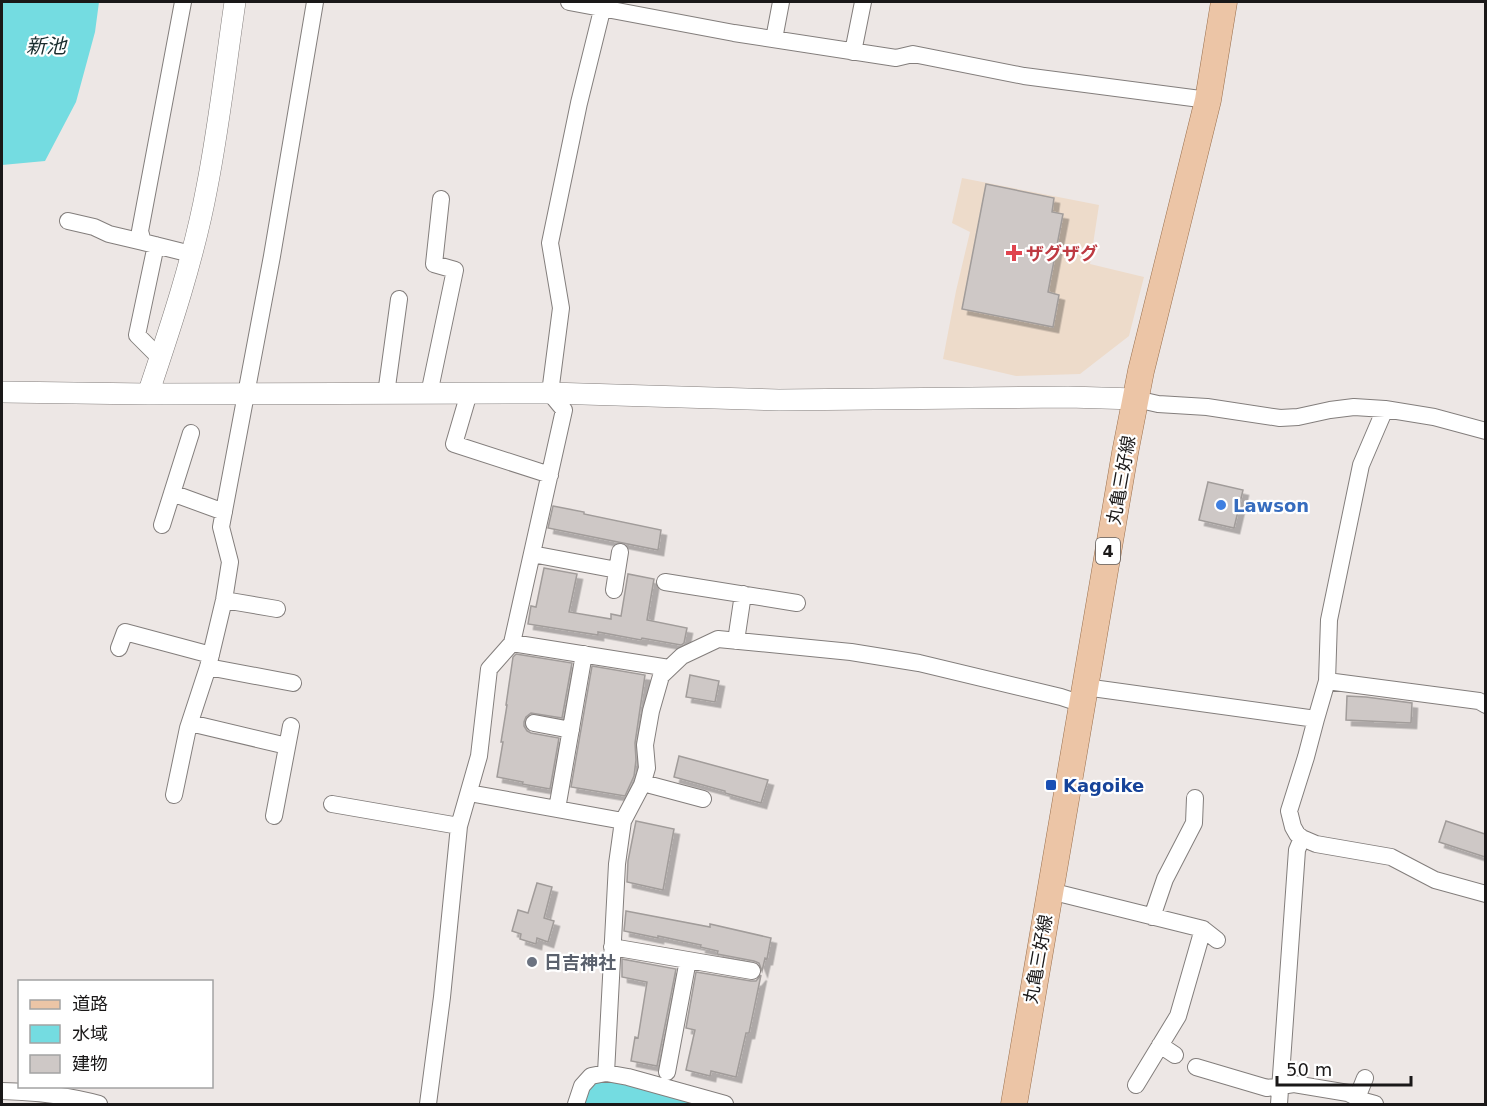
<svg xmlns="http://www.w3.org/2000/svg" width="1487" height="1106" viewBox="0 0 1487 1106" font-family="'DejaVu Sans','Noto Sans JP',sans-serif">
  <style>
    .commercial { fill: #eddbca }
    .water { fill: #74dce1 }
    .building { fill: #cec8c6; stroke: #a19c9a; stroke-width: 1.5; filter: url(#shadow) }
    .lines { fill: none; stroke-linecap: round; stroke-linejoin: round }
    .minor-casing { stroke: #837e7c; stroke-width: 18 }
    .tertiary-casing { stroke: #837e7c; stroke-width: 22 }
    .primary-casing { stroke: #9a704e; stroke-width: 27 }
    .minor { stroke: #fff; stroke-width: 16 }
    .tertiary { stroke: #fff; stroke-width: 21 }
    .primary { stroke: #ecc5a6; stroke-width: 26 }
    .health-dot { fill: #e0444e; stroke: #fff; stroke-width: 2 }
    .shop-dot { fill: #3f7fe0; stroke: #fff; stroke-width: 2 }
    .transit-dot { fill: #1a4fb4; stroke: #fff; stroke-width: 2 }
    .worship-dot { fill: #6b7280; stroke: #fff; stroke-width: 2 }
    .labels { text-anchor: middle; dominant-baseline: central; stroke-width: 4.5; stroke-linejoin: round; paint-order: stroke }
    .shield { fill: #fff; stroke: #5f5d5d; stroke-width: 1.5 }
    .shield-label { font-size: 16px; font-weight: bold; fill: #1a1818 }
    .health-label { font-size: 18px; font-weight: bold; fill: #be3a42; stroke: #fff; text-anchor: start }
    .street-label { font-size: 18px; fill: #1a1818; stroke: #fff }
    .shop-label { font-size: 18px; font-weight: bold; fill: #366cbe; stroke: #fff; text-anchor: start }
    .transit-label { font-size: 18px; font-weight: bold; fill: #164399; stroke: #fff; text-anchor: start }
    .worship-label { font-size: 18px; font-weight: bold; fill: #5b616d; stroke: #fff; text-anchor: start }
    .water-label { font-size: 20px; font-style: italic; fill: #192d2e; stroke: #fff }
  </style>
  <defs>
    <filter id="shadow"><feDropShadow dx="5.5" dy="5.5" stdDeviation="0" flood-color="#0004"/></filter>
  </defs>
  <rect width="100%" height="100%" fill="#ede7e5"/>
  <!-- commercial -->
  <path class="commercial" d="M 962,178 L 1099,205 L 1090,264 L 1144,277 L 1129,336 L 1080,374 L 1016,376 L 943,359 L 956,291 L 970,232 L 952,223 Z"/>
  <!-- water -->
  <path class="water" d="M 2,2 L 99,2 L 95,32 L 76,102 L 45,161 L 2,165 Z
    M 604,1079 L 700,1104 L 579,1104 L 585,1086 Z"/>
  <!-- building -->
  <path class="building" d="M 986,184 L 1054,198 L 1052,212 L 1063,214 L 1048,292 L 1059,295 L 1053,327 L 962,309 Z
    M 1208,482 L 1243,490 L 1234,528 L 1199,520 Z
    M 553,506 L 584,512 L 584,514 L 661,530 L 658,550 L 548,528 Z
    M 544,568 L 577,574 L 569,612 L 611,619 L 611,614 L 621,616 L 628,574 L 654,579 L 647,620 L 687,628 L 684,643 L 681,645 L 642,638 L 641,640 L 598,632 L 598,635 L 528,624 L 531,606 L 536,607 Z
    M 516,654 L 572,663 L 562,718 L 531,713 L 526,717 L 524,722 L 524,726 L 527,731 L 531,733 L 559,738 L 550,789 L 522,784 L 523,782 L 497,777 L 503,742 L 501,742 L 507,705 L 506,705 L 513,657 Z
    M 592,666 L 645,675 L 635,743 L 636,760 L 634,776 L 625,796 L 571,787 Z
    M 690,675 L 719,681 L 715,702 L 686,697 Z
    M 1347,696 L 1366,697 L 1412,703 L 1411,723 L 1346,720 Z
    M 679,756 L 768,780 L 761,803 L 725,793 L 725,791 L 674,777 Z
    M 636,821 L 674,829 L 663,890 L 627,882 L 628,861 Z
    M 1446,821 L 1485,834 L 1485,857 L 1439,842 Z
    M 537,883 L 552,887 L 544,918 L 554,921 L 548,942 L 537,938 L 536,944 L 520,939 L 521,934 L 512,931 L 518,910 L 528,913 Z
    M 626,911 L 710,927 L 710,924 L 771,938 L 767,959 L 765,958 L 762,971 L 759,963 L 754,961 L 717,954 L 718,951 L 700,947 L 701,945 L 658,936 L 658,938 L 624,931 Z
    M 622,959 L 676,969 L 657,1066 L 631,1061 L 635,1037 L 638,1038 L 647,982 L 622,977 Z
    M 696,972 L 751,981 L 756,981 L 761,975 L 749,1033 L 746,1033 L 736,1077 L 711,1071 L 710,1076 L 686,1070 L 695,1030 L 686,1028 Z"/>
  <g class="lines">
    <defs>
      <path id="minor" d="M 183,2 L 140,231 L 143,242 L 191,254
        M 569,2 L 734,33 L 896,58 L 913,54 L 1024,76 L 1208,100
        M 774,39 L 781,2
        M 853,52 L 863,2
        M 68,221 L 94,227 L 109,234 L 143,242
        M 156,245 L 137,335 L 160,358
        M 469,393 L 454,444 L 550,475
        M 386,394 L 399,299
        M 429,394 L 455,270 L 434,264 L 441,199
        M 1136,399 L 1158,404 L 1207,407 L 1280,418 L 1298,417 L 1330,410 L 1354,407 L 1385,409 L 1434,417 L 1486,431
        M 1385,409 L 1361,465 L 1329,620 L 1327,681 L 1479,701 L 1486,705
        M 172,493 L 224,512
        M 162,525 L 191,433
        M 532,554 L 617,570
        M 665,582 L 797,603
        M 614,590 L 620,552
        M 224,600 L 277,609
        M 736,641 L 743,594
        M 512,643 L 669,668
        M 119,648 L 125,632 L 211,655
        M 208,667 L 293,683
        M 1085,687 L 1316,719 L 1306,757 L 1289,811 L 1293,827 L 1297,834 L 1302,838 L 1316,844 L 1391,857 L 1435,880 L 1486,894
        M 1316,719 L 1327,681
        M 190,723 L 287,746
        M 534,723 L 571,730
        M 643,783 L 703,799
        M 469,793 L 623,821
        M 174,795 L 188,728 L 208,667 L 224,600 L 230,562 L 221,527 L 272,256 L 315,2
        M 332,804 L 459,826
        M 557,809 L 584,654
        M 274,816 L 291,726
        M 1050,891 L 1203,929 L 1217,940
        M 1152,917 L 1165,879 L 1194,823 L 1195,798
        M 612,947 L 752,971
        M 1160,1045 L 1175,1055
        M 1196,1067 L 1267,1088 L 1294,1084 L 1348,1093 L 1364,1101 L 1375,1104
        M 667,1072 L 688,960
        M 606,1073 L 617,864 L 623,821 L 642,785 L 647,768 L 645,745 L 651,711 L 661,676 L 682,656 L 718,639 L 851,652 L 919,663 L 1061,697 L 1082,704
        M 1136,1085 L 1178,1016 L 1203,929
        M 2,1091 C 35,1092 67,1095 99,1104
        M 1357,1098 L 1365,1078
        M 428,1104 L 442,997 L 459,826 L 479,756 L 489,669 L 512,643 L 564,410 L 550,393 L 561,308 L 550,243 L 579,103 L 604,2
        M 576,1104 L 582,1086 L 591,1076 L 606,1073 L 628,1077 L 725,1104
        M 1279,1104 L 1297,850 L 1302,838"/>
      <path id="tertiary" d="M 2,392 L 148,394 L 550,393 L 779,400 L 1068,397 L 1136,399
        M 148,394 C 171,326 194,257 207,187 C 219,126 226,63 235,2"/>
      <path id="primary" d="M 1014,1104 L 1125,453 L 1141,371 L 1208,100 L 1224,2"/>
    </defs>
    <!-- minor casing -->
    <use href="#minor" class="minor-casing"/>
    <!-- tertiary casing -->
    <use href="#tertiary" class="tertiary-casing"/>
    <!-- primary casing -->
    <use href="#primary" class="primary-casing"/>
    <!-- minor -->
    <use href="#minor" class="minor"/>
    <!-- tertiary -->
    <use href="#tertiary" class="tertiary"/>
    <!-- primary -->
    <use href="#primary" class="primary"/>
  </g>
  <!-- markers -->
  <path class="health-dot" d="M1011 244h6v6h6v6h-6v6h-6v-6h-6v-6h6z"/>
  <circle class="shop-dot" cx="1221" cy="505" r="6"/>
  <rect class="transit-dot" x="1045" y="779" width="12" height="12" rx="3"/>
  <circle class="worship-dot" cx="532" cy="962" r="6"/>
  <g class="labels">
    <!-- shield labels -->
    <rect class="shield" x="1096" y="538" width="24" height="26" rx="4.5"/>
    <g class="shield-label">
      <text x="1108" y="551">4</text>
    </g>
    <!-- health labels -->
    <g class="health-label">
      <text x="1026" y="253">ザグザグ</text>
    </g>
    <!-- street labels -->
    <g class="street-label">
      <text transform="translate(1121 480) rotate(-80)">丸亀三好線</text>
      <text transform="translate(1038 959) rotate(-80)">丸亀三好線</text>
    </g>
    <!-- shop labels -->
    <g class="shop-label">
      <text x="1233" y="505">Lawson</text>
    </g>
    <!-- transit labels -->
    <g class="transit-label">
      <text x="1063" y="785">Kagoike</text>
    </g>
    <!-- worship labels -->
    <g class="worship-label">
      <text x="544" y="962">日吉神社</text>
    </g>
    <!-- water labels -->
    <g class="water-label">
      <text x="46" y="46">新池</text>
    </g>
  </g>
  <!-- border -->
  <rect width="1487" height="1106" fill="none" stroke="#1a1818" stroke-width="6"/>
  <!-- legend -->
  <rect x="18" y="980" width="195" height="108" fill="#ffffff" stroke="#a3a3a3" stroke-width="1.5"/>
  <rect x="30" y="1000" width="30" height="9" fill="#ecc5a6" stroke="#a3a3a3" stroke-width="1.5"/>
  <text x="72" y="1010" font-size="18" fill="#1a1818">道路</text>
  <rect x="30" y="1025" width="30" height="18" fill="#74dce1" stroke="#a3a3a3" stroke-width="1.5"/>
  <text x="72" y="1040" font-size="18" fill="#1a1818">水域</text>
  <rect x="30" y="1055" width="30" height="18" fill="#cec8c6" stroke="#a3a3a3" stroke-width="1.5"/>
  <text x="72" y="1070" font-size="18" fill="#1a1818">建物</text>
  <!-- scale -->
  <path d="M1277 1076v9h134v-9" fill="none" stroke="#1a1818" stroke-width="3"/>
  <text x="1286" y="1076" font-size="18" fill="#1a1818" stroke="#ffffff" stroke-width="4.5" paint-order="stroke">50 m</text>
</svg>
